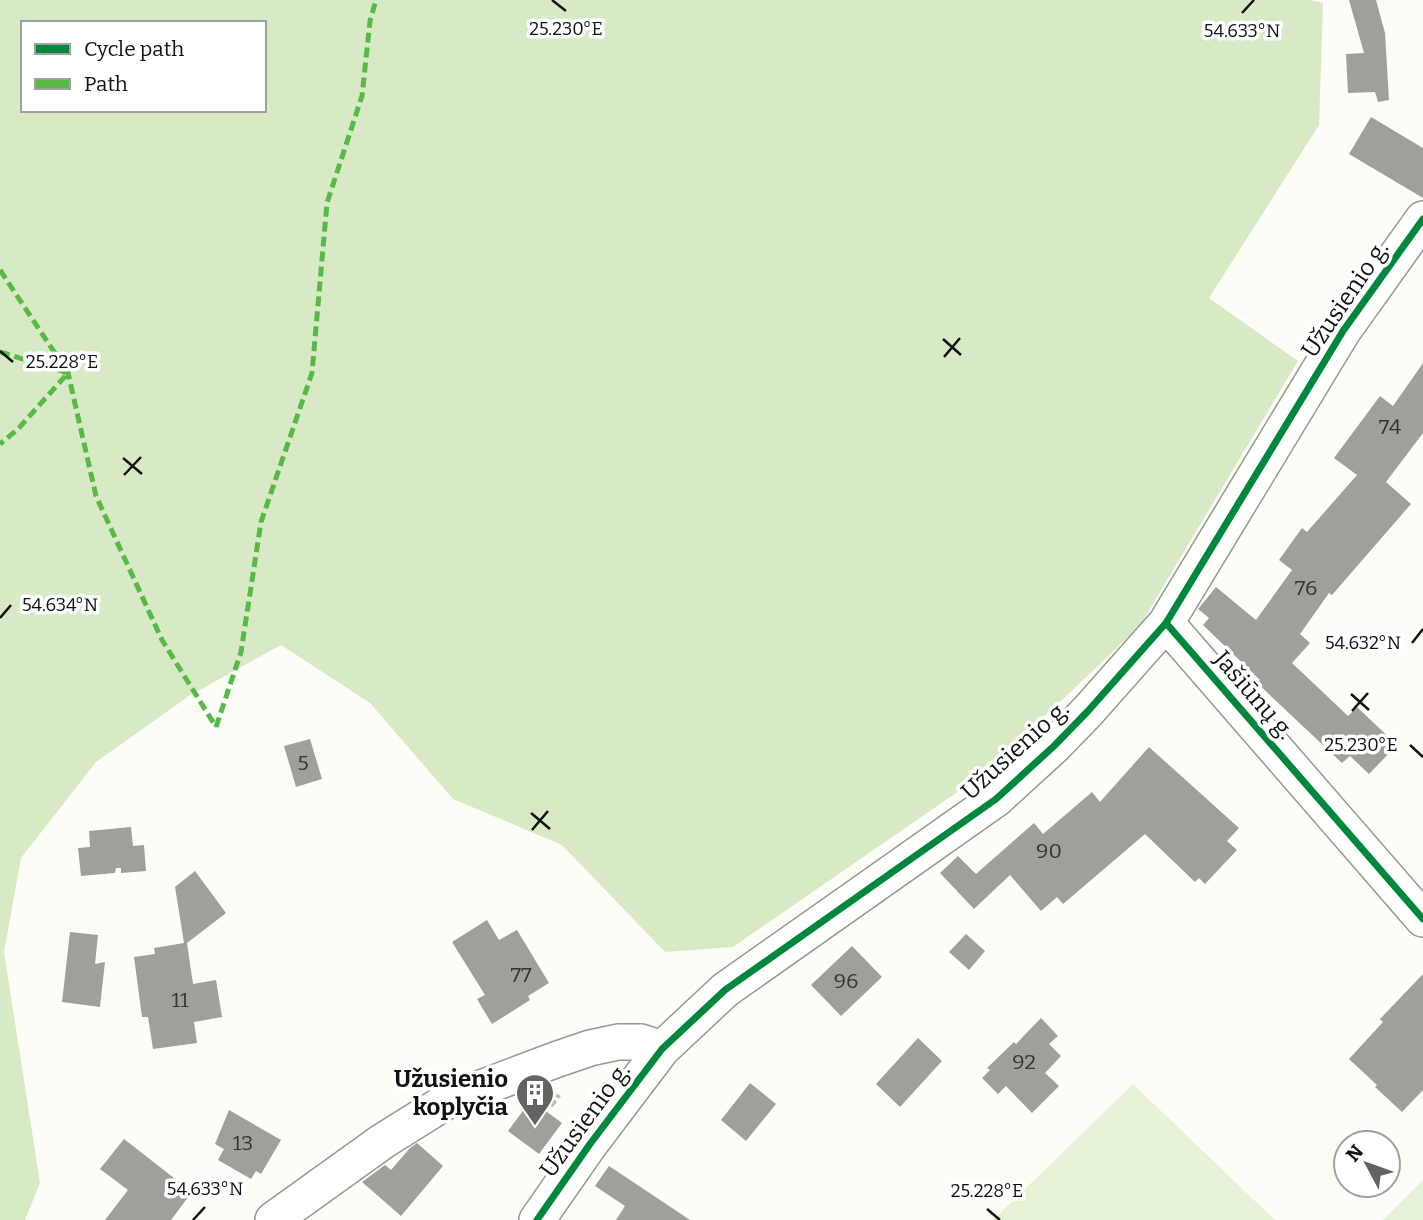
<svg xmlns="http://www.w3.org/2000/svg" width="1423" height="1220" viewBox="0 0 1423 1220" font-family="Bitter,serif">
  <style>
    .green { fill: #e7f3d7 }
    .forest { fill: #d8eac5; fill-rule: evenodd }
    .building { fill: #a19f9c }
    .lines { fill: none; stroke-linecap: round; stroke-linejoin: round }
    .minor-casing { stroke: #979795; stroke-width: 38 }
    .path { stroke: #b9b9b8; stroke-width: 4.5; stroke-dasharray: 7 3.5; stroke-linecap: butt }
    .minor { stroke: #fffffe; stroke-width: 35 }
    .quiet { stroke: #58b947; stroke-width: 5; stroke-dasharray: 10 5; stroke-linecap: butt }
    .cycleway-casing { stroke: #fff; stroke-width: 11 }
    .cycleway { stroke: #00873e; stroke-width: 7 }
    .ticks { fill: none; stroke: #111; stroke-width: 2.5 }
    .labels { text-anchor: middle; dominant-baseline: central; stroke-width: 7; stroke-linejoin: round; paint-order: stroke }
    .number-label { font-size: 21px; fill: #353434 }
    .street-label { font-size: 24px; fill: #111; stroke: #fff }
    .poi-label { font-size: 24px; font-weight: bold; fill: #111; stroke: #fff; text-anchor: end }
    .ticks-label { font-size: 18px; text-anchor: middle; fill: #111; stroke: #fff; stroke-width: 7; stroke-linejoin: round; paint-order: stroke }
  </style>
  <rect width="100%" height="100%" fill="#fdfcf7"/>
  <!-- green -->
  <path class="green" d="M 1133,1084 L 1275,1220 L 993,1220 Z
    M 1423,1180 L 1423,1220 L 1383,1220 Z"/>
  <!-- forest -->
  <path class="forest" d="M 0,0 L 1310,0 L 1323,3 L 1319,125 L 1209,298 L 1298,361 L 1139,627 L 985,773 L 733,947 L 665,952 L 562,845 L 453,799 L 370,703 L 281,645 L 189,696 L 96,762 L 21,858 L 4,952 L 40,1183 L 25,1220 L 0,1220 ZM 23,23 L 264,23 L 264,110 L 23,110 Z"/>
  <!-- building -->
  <path class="building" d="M 1349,0 L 1376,0 L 1385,33 L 1389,100 L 1378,102 L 1375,92 L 1348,93 L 1346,54 L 1364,53 Z
    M 1371,117 L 1423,148 L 1423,198 L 1349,154 Z
    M 1423,363 L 1423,433 L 1386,482 L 1411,504 L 1332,595 L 1329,593 L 1300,634 L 1310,643 L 1292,663 L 1348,716 L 1357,707 L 1397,745 L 1369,774 L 1350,756 L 1342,763 L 1257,683 L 1260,680 L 1203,625 L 1209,618 L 1198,609 L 1216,587 L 1256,620 L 1292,570 L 1279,560 L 1302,528 L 1307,532 L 1357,475 L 1334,458 L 1380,396 L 1393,406 Z
    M 310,739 L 322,779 L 296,787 L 284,746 Z
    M 1149,747 L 1239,828 L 1227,841 L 1237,850 L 1205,884 L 1199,878 L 1195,882 L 1145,834 L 1063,904 L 1057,897 L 1041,911 L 1010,875 L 974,909 L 940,873 L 958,856 L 976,874 L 1034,823 L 1043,834 L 1092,792 L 1100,802 Z
    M 131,827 L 133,846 L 144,845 L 146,871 L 121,873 L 121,868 L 116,868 L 115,873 L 81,876 L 78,848 L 90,847 L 89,831 Z
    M 195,871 L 226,913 L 187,943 L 193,984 L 216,980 L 222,1017 L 194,1022 L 197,1043 L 153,1049 L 148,1017 L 142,1017 L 134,957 L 155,954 L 154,948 L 184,943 L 175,887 Z
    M 487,920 L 499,940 L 517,930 L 549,983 L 528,996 L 530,1000 L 492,1024 L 477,999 L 485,995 L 452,942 Z
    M 70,932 L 98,935 L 95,964 L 105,962 L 100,1007 L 62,1002 Z
    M 966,934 L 985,951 L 969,970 L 949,952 Z
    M 852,946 L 882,977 L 841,1016 L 811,985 Z
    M 1423,974 L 1423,1090 L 1402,1112 L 1375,1087 L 1377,1085 L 1349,1059 L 1383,1022 L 1380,1019 Z
    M 1041,1018 L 1058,1036 L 1049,1044 L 1061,1056 L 1045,1073 L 1059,1086 L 1032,1113 L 1006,1086 L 998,1094 L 982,1078 L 990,1070 L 987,1068 L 1014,1042 L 1016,1044 Z
    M 918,1038 L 942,1061 L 900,1107 L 876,1084 Z
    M 750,1083 L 776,1104 L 746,1141 L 721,1120 Z
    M 531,1100 L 562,1123 L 539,1154 L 508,1131 Z
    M 229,1110 L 281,1140 L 261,1174 L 256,1171 L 251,1179 L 218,1160 L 224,1149 L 215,1144 Z
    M 124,1139 L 192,1192 L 171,1220 L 105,1220 L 128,1190 L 100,1169 Z
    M 417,1143 L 443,1166 L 401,1216 L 362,1182 L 385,1165 L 391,1170 L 410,1148 Z
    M 609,1166 L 690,1220 L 616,1220 L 625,1206 L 595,1186 Z"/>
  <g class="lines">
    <defs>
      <path id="minor" d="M 1166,623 L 1423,919
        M 273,1220 L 383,1141 L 447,1101 L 555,1060 L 590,1048 L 618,1042 L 641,1042 L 662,1049
        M 537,1220 L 590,1144 L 662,1049 L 725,990 L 996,799 L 1054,746 L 1088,711 L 1166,623 L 1343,331 L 1423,219"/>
    </defs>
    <!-- minor casing -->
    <use href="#minor" class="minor-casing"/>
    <!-- path -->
    <path class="path" d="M 551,1106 L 559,1095"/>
    <!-- minor -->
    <use href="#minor" class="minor"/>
    <!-- quiet -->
    <path class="quiet" d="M 0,270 L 68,373 L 96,496 L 162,640 L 216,727
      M 0,352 L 68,373 L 18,429 L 0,444
      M 216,727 L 241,652 L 261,522 L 312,373 L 327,203 L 362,96 L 370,21 L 376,0"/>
    <defs>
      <path id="cycleway" d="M 1166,623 L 1423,919
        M 537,1220 L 590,1144 L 662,1049 L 725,990 L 996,799 L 1054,746 L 1088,711 L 1166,623 L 1343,331 L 1423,219"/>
    </defs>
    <!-- cycleway casing -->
    <use href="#cycleway" class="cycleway-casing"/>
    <!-- cycleway -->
    <use href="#cycleway" class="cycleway"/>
  </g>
  <!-- ticks -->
  <path class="ticks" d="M 552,0 L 566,11M 1242,13 L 1254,0M 943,339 L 961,355M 0,351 L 13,362M 944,357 L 960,338M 123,458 L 142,474M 124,475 L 141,457M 0,618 L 11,605M 1412,643 L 1423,629M 1351,694 L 1369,710M 1352,711 L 1368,693M 1410,745 L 1423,757M 531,813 L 550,829M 532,830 L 548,811M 987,1209 L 1000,1220M 193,1220 L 205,1207"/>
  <!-- icons -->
  <defs>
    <symbol id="building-pin" viewBox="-11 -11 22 30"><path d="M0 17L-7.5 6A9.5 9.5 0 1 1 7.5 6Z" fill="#646362" stroke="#fff"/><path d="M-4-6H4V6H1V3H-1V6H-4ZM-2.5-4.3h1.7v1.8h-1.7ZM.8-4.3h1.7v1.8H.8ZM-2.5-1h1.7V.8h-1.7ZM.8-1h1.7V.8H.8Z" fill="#fff"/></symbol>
  </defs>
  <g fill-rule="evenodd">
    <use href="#building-pin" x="513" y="1071" width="44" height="60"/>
  </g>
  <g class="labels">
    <!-- number labels -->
    <g class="number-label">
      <text x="1390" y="427">74</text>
      <text x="1306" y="588">76</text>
      <text x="303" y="763">5</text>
      <text x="1049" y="851">90</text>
      <text x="521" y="975">77</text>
      <text x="846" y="981">96</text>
      <text x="180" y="1000">11</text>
      <text x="1024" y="1062">92</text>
      <text x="243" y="1143">13</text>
    </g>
    <!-- street labels -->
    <g class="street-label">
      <text transform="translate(1345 299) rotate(-56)">Užusienio g.</text>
      <text transform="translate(1254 695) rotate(49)">Jašiūnų g.</text>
      <text transform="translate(1015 750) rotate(-42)">Užusienio g.</text>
      <text transform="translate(585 1120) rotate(-54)">Užusienio g.</text>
    </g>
    <!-- poi labels -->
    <g class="poi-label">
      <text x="508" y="1079">Užusienio<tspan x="508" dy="28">koplyčia</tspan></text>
    </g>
  </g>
  <g class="ticks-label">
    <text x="566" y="35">25.230°E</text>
    <text x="1242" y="37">54.633°N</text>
    <text x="62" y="368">25.228°E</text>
    <text x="60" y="611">54.634°N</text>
    <text x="1363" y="649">54.632°N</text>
    <text x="1361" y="751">25.230°E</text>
    <text x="205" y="1195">54.633°N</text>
    <text x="987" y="1197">25.228°E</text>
  </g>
  <!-- legend -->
  <rect x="21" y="21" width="245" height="91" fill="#ffffff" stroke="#a0a0a0" stroke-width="2"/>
  <rect x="35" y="44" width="35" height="10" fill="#00873e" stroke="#a0a0a0" stroke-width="2"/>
  <text x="84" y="56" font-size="21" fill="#111111">Cycle path</text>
  <rect x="35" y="79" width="35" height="10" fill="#58b947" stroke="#a0a0a0" stroke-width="2"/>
  <text x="84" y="91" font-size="21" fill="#111111">Path</text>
  <!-- north arrow -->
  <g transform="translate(1367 1164) rotate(311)"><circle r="33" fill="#ffffff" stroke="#a0a0a0" stroke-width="2"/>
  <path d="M0-5L12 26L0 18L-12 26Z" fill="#646362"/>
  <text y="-10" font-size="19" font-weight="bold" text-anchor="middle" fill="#111111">N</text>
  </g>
</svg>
